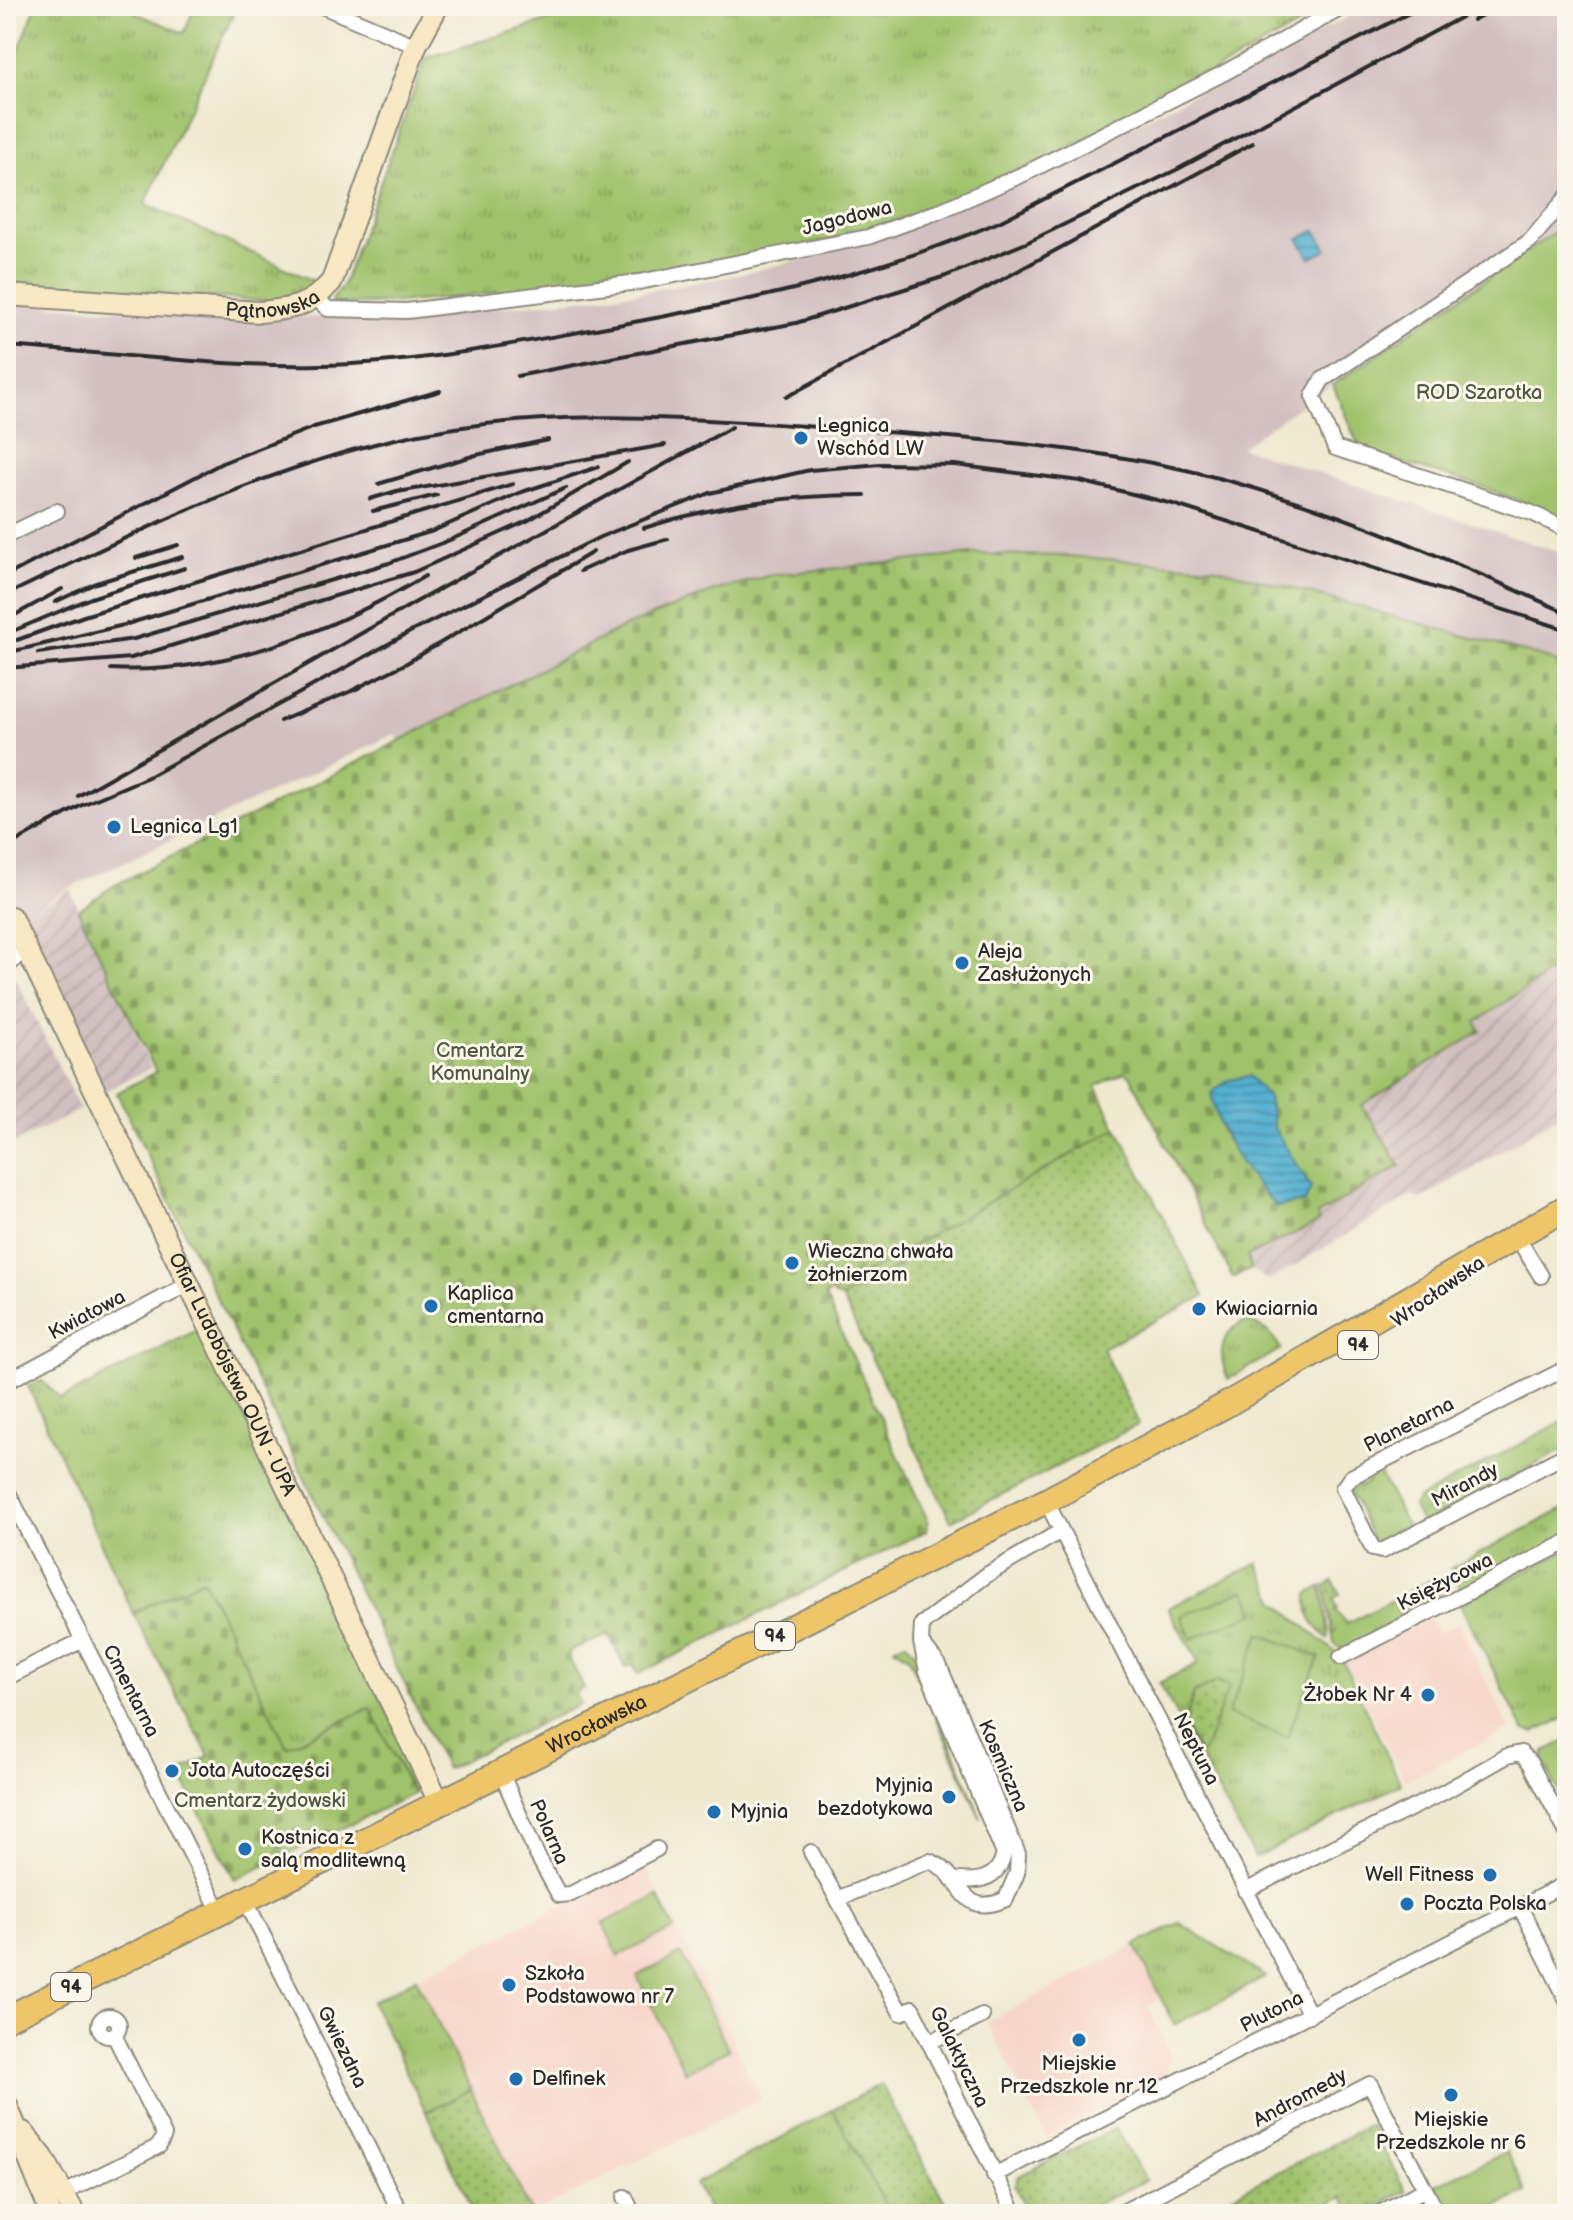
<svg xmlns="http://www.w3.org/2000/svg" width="1573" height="2220" viewBox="0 0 1573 2220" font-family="'Balsamiq Sans',sans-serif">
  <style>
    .built { fill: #f7d1c6 }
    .industrial { fill: url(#industrial-furrows) }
    .railway { fill: #d2bfbf }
    .grass { fill: url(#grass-tufts); stroke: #66764c; stroke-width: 2 }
    .cemetery { fill: url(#cemetery-stones); stroke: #66764c; stroke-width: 2 }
    .park { fill: url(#park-dots); stroke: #66764c; stroke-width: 2 }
    .garden { fill: #a0c26c; stroke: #66764c; stroke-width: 2 }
    .water { fill: url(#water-rules); stroke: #3e6d7e; stroke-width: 2 }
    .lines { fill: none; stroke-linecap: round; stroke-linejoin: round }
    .street-casing { stroke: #8d8a7e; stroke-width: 18 }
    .secondary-casing { stroke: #8d8a7e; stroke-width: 24 }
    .primary-casing { stroke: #8d8a7e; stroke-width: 28 }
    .street { stroke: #fff; stroke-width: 14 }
    .secondary { stroke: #f8e8c3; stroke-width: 20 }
    .primary { stroke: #eec569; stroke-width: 24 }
    .rail { stroke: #2b2b2b; stroke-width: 4 }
    .poi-dot { fill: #1f6fb2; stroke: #fbf7ec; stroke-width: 3 }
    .labels { text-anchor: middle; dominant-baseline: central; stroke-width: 6; stroke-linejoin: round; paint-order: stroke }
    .shield { fill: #fbf7ec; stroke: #696865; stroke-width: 2 }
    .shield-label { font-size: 18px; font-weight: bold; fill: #2b2b2b }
    .street-label { font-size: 20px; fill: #2b2b2b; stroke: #fbf7ec }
    .park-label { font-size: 20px; fill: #4e583e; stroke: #fbf7ec }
    .poi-label { font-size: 20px; fill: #2b2b2b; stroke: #fbf7ec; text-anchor: start }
  </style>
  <defs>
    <pattern id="industrial-furrows" width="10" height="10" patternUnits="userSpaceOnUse" patternTransform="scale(2)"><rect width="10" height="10" fill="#d2bfbf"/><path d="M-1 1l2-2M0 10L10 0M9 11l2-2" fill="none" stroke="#b4a4a4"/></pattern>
    <pattern id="grass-tufts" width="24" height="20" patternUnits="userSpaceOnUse" patternTransform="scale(2)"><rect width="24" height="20" fill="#a0c26c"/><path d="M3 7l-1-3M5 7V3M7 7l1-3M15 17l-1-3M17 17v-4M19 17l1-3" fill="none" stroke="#839e59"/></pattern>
    <pattern id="cemetery-stones" width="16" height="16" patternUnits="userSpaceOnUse" patternTransform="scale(2)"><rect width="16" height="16" fill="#a0c26c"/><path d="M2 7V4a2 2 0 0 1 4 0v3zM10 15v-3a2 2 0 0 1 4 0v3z" fill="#839e59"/></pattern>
    <pattern id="park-dots" width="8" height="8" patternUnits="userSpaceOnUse" patternTransform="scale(2)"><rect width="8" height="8" fill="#a0c26c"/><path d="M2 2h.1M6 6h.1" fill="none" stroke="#839e59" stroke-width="1.8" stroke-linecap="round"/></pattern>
    <pattern id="water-rules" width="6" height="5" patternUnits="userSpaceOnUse" patternTransform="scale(2)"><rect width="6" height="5" fill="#52afd0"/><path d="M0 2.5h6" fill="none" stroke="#448fa9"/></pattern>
  </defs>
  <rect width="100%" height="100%" fill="#fbf7ec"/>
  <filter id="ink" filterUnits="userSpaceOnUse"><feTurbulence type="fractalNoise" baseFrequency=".0125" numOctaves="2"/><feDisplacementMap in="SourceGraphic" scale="16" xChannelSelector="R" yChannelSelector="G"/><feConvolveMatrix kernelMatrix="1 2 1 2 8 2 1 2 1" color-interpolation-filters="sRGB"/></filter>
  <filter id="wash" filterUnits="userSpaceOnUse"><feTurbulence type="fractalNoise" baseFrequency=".006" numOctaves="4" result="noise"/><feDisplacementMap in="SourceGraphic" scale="32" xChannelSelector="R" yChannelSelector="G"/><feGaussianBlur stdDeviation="1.8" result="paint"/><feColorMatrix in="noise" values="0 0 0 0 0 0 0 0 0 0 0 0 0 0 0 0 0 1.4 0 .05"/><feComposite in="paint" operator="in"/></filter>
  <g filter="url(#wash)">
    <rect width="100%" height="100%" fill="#efe9d0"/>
    <!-- built -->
    <path class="built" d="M 1430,1618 L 1438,1633 L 1458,1623 L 1510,1729 L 1405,1781 L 1345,1661 Z
      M 644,1865 L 762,2099 L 532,2214 L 416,1978 Z
      M 1134,1946 L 1161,1998 L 1147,2005 L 1171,2057 L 1164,2076 L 1046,2137 L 987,2022 Z"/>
    <!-- industrial -->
    <path class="industrial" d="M 70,890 L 151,1068 L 103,1092 L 22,916 Z
      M 1550,972 L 1567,999 L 1567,1111 L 1422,1199 L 1411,1196 L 1268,1281 L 1251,1269 L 1246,1257 L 1319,1223 L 1316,1215 L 1400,1166 L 1362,1105 L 1480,1031 L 1476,1022 Z
      M 15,977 L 80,1110 L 6,1147 L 6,984 Z"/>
    <!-- railway -->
    <path class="railway" d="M 1370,6 L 1567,6 L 1567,191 L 1556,200 L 1567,218 L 1567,224 L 1240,447 L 1567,555 L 1567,668 L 1546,658 L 1214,567 L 1068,556 L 973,554 L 771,575 L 714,591 L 624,627 L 399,741 L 395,734 L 69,888 L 22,916 L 19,912 L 6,922 L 6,302 L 233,318 L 342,317 L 494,308 L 635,293 L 741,274 L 830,252 L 911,226 L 1043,169 Z"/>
    <!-- grass -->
    <path class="grass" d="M 36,6 L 137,6 L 135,13 L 184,33 L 195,6 L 237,6 L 145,204 L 316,282 L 302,296 L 279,302 L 6,283 L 6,83 Z
      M 596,6 L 1334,6 C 1202,77 1070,155 929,209 C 817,252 693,267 574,282 C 494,293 415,305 334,304 L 331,301 L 343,285 L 426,58 Z
      M 895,1256 L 900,1266 L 842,1298 L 834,1296 L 832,1292 Z
      M 1244,1322 C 1262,1324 1272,1333 1281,1349 L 1228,1379 C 1218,1356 1219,1333 1244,1322 Z
      M 201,1328 L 418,1774 L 411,1778 L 416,1792 L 413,1794 L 370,1708 L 287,1747 L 203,1580 L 133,1613 L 28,1386 L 42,1381 L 61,1399 Z
      M 1567,1419 L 1567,1448 L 1422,1524 L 1413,1507 L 1417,1499 Z
      M 1379,1472 L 1409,1530 L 1386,1543 L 1373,1541 L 1349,1489 L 1356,1483 L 1359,1487 L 1368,1483 L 1366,1478 Z
      M 1567,1507 L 1567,1538 L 1462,1591 L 1450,1569 Z
      M 1567,1550 L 1567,1717 L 1533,1733 L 1524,1731 L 1460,1604 Z
      M 1258,1563 L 1276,1602 L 1341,1657 L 1401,1784 L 1255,1858 L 1159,1683 L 1199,1663 L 1168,1608 Z
      M 1432,1579 L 1442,1598 L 1345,1651 L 1334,1644 L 1325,1586 L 1333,1581 L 1340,1594 L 1333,1599 L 1338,1608 L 1335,1610 L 1347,1624 Z
      M 1322,1586 L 1329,1635 L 1328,1639 C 1312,1624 1307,1617 1308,1594 Z
      M 905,1642 L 914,1651 L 981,1819 L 909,1657 L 894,1648 Z
      M 1567,1740 L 1567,1809 L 1543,1760 L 1545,1751 Z
      M 1180,1923 L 1266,1977 L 1174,2025 L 1135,1945 Z
      M 416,1978 L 471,2090 L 426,2112 L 372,2002 Z
      M 881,2084 L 951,2214 L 711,2214 L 695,2184 Z"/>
    <!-- cemetery -->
    <path class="cemetery" d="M 973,554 L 1068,556 L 1214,567 L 1546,658 L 1567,668 L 1567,961 L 1476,1022 L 1481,1031 L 1362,1105 L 1400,1166 L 1317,1215 L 1319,1222 L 1247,1256 L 1251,1269 L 1233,1278 L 1130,1075 L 1124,1072 L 1096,1086 L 1117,1129 L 825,1296 L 928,1521 L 926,1531 L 638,1674 L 633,1664 L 625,1668 L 609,1635 L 571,1650 L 568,1656 L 584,1688 L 575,1693 L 581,1704 L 446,1769 L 117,1093 L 156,1072 L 78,910 L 113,886 L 624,627 L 714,591 L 771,575 Z
      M 203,1579 L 287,1747 L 370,1708 L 413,1794 L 235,1880 L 179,1773 L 209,1756 L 133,1613 Z"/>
    <!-- park -->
    <path class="park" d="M 1117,1128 L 1204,1296 L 1102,1348 L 1139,1424 L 951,1521 L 842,1298 L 900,1266 L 895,1256 Z
      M 1218,1681 L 1229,1687 L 1203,1753 L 1199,1753 L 1184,1725 L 1194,1693 Z
      M 881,2084 L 951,2214 L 890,2214 L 833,2110 Z
      M 471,2090 L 532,2214 L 475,2214 L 426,2112 Z
      M 1370,2125 L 1406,2191 L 1361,2214 L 1351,2214 L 1343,2197 L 1310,2214 L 1196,2214 Z
      M 1115,2128 L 1146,2180 L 1077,2214 L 1028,2214 L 1015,2186 L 1019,2176 Z"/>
    <!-- garden -->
    <path class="garden" d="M 1567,224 L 1567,518 L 1477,485 L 1360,450 L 1333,385 Z
      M 1245,1590 L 1255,1613 L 1191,1639 L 1181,1616 Z
      M 1260,1634 L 1319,1657 L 1287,1737 L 1228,1714 Z
      M 658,1896 L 674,1929 L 618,1956 L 603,1923 Z
      M 681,1954 L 729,2050 L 685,2072 L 637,1976 Z
      M 1507,2152 L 1526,2192 L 1480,2214 L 1450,2214 L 1435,2185 Z"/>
    <!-- water -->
    <path class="water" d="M 1316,230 L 1327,250 L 1310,259 L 1299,239 Z
      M 1249,1076 L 1268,1097 L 1274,1128 L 1311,1188 L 1305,1202 L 1277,1207 C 1248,1178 1217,1134 1211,1093 L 1229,1080 Z"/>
  </g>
  <g filter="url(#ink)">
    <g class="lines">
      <defs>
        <path id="street" d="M 322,6 L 416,46
          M 1567,197 L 1530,241 L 1322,380 L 1313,396 L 1335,448 L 1532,513 L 1567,530
          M 317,299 L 328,309 L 407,311 L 639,282 L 868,237 L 937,212 L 1026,173 L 1222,74 L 1345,6
          M 6,536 L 57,511
          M 6,967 L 26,949
          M 1517,1237 L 1541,1276
          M 1567,1368 L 1351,1477 L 1343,1488 L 1373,1549 L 1382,1551 L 1567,1454
          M 6,1382 L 187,1285
          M 6,1488 L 220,1912
          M 1046,1501 L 1310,2015
          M 1341,1657 L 1567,1542
          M 6,1678 L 83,1640
          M 500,1770 L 537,1855 L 559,1895 L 571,1894 L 657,1849
          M 811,1852 L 901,2013 L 912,2008 L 1015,2214
          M 952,1879 C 975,1883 998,1881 1004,1854 L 927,1671 L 921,1642 L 922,1624 L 988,1574 L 1061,1531
          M 1245,1891 L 1444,1792 L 1507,1756 L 1521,1753 L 1530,1763 L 1567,1833
          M 245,1899 L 401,2214
          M 837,1899 L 929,1861 C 965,1873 958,1921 1006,1899 L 1017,1873 L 1018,1854 L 939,1665 L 923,1645
          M 1520,1907 L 1567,2000
          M99 2026a10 10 0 1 1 20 0a10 10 0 1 1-20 0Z
          M 930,2042 L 982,2016
          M 994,2175 L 1567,1883
          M 56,2197 L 159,2146 L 164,2135 L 114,2035
          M 625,2197 L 633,2214
          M 1119,2214 L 1370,2084 L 1438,2214
          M 1378,2214 L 1425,2189"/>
        <g id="secondary">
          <path id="s1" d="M 6,295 L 259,312 C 292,309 310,307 332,281 L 416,46 L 438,6"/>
          <path id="s2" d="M 11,917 L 439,1802"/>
          <path d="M 6,2103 L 51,2214"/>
          <path d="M 23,2132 L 43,2157 L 75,2214"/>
        </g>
        <g id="primary">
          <path id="s3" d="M 6,2019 L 1046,1501 L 1224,1406 L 1567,1207"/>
        </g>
      </defs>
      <!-- street casing -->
      <use href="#street" class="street-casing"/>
      <!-- secondary casing -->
      <use href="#secondary" class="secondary-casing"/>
      <!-- primary casing -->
      <use href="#primary" class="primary-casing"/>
      <!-- street -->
      <use href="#street" class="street"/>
      <!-- secondary -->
      <use href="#secondary" class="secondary"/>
      <!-- primary -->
      <use href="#primary" class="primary"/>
      <!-- rail -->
      <path class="rail" d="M 1473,20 L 1499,6
        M 6,346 C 110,353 216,367 320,365 C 411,364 501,346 590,330 C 731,305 867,279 999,222 L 1423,6
        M 517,376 L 796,323 L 946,276 L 1026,243 L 1178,169 L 1482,6
        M 786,397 L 1253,143
        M 378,484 L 476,455 L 548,440
        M 392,493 L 665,445
        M 370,499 L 400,490
        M 373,511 L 437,495
        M 644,528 C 717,504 789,495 865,495
        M 136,558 L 178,545
        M 580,571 L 628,550 L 668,539
        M 6,576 L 222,463 L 314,427 L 440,391
        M 6,595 C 130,535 256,472 391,440 C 529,408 665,416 805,426 C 933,436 1060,442 1186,470 C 1319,501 1443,557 1567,613
        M 55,602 L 96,583 L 182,557
        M 6,620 L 62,589
        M 6,634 L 91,598 L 185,568
        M 17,640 L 84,616 L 513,484
        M 6,653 L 124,625 L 433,531 L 519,493 L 598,467
        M 38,653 L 134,639 L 389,563 L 450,540 L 566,488
        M 6,668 L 131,658 L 414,572 L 527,521 L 628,462
        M 111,669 C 221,675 333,631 425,576
        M 351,691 L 405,664 L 593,552
        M 280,721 L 361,687
        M 78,796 L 416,602 L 732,427
        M 6,847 L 82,805 L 148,777 L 410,632 L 600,537 L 710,493 L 810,470 L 880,464 L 955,465 L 1080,481 L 1173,504 L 1567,630"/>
    </g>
  </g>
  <!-- markers -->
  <g class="poi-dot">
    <circle cx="801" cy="438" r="8"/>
    <circle cx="114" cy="827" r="8"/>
    <circle cx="962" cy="963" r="8"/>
    <circle cx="792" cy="1263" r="8"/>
    <circle cx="431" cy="1306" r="8"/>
    <circle cx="1199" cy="1309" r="8"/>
    <circle cx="1428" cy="1695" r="8"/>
    <circle cx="172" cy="1771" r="8"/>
    <circle cx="949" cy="1797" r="8"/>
    <circle cx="714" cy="1812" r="8"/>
    <circle cx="245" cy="1849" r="8"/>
    <circle cx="1490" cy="1875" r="8"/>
    <circle cx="1407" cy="1904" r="8"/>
    <circle cx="509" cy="1985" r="8"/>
    <circle cx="1079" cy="2040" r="8"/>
    <circle cx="516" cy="2079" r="8"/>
    <circle cx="1451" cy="2095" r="8"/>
  </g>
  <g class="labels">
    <!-- shield labels -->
    <g class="shield">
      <rect x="1338" y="1331" width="40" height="28" rx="6"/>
      <rect x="755" y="1622" width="40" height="28" rx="6"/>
      <rect x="51" y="1973" width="40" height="28" rx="6"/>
    </g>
    <g class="shield-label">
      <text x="1358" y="1345">94</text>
      <text x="775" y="1636">94</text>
      <text x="71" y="1987">94</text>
    </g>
    <!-- street labels -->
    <g class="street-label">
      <text transform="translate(847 218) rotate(-14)">Jagodowa</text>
      <text stroke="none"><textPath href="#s1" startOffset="268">Pątnowska</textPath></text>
      <text transform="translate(1438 1292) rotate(-35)">Wrocławska</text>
      <text transform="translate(87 1315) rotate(-28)">Kwiatowa</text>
      <text stroke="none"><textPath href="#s2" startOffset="508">Ofiar Ludobójstwa OUN - UPA</textPath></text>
      <text transform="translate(1409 1425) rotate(-27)">Planetarna</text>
      <text transform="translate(1465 1485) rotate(-28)">Mirandy</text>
      <text transform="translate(1445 1582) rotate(-27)">Księżycowa</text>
      <text transform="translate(131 1691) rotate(63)">Cmentarna</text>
      <text stroke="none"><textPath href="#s3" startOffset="660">Wrocławska</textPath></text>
      <text transform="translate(1196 1749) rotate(63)">Neptuna</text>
      <text transform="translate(1003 1766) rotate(67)">Kosmiczna</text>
      <text transform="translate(549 1832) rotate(66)">Polarna</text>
      <text transform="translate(1272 2012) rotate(-27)">Plutona</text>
      <text transform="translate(342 2047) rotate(64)">Gwiezdna</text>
      <text transform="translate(959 2057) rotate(64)">Galaktyczna</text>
      <text transform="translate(1300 2098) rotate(-28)">Andromedy</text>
    </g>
    <!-- park labels -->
    <g class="park-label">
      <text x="1479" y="393">ROD Szarotka</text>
      <text x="480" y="1051">Cmentarz<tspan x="480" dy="23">Komunalny</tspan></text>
      <text x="260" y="1801">Cmentarz żydowski</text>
    </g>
    <!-- poi labels -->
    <g class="poi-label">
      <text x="817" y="426">Legnica<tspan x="817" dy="23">Wschód LW</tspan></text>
      <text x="130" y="827">Legnica Lg1</text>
      <text x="978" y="952">Aleja<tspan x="978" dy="23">Zasłużonych</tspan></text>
      <text x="808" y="1252">Wieczna chwała<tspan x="808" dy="23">żołnierzom</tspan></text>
      <text x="447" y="1294">Kaplica<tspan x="447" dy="23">cmentarna</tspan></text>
      <text x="1215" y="1309">Kwiaciarnia</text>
      <text x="1412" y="1695" text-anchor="end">Żłobek Nr 4</text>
      <text x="188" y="1771">Jota Autoczęści</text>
      <text x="933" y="1786" text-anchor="end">Myjnia<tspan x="933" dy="23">bezdotykowa</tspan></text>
      <text x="730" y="1812">Myjnia</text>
      <text x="261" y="1838">Kostnica z<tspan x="261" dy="23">salą modlitewną</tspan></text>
      <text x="1474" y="1875" text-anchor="end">Well Fitness</text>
      <text x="1423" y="1904">Poczta Polska</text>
      <text x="525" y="1974">Szkoła<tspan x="525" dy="23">Podstawowa nr 7</tspan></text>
      <text x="1079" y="2064" text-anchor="middle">Miejskie<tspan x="1079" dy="23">Przedszkole nr 12</tspan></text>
      <text x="532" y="2079">Delfinek</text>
      <text x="1451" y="2120" text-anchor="middle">Miejskie<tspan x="1451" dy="23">Przedszkole nr 6</tspan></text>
    </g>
  </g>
  <!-- margin -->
  <rect width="1573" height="2220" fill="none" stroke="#fbf7ec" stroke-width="32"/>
</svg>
